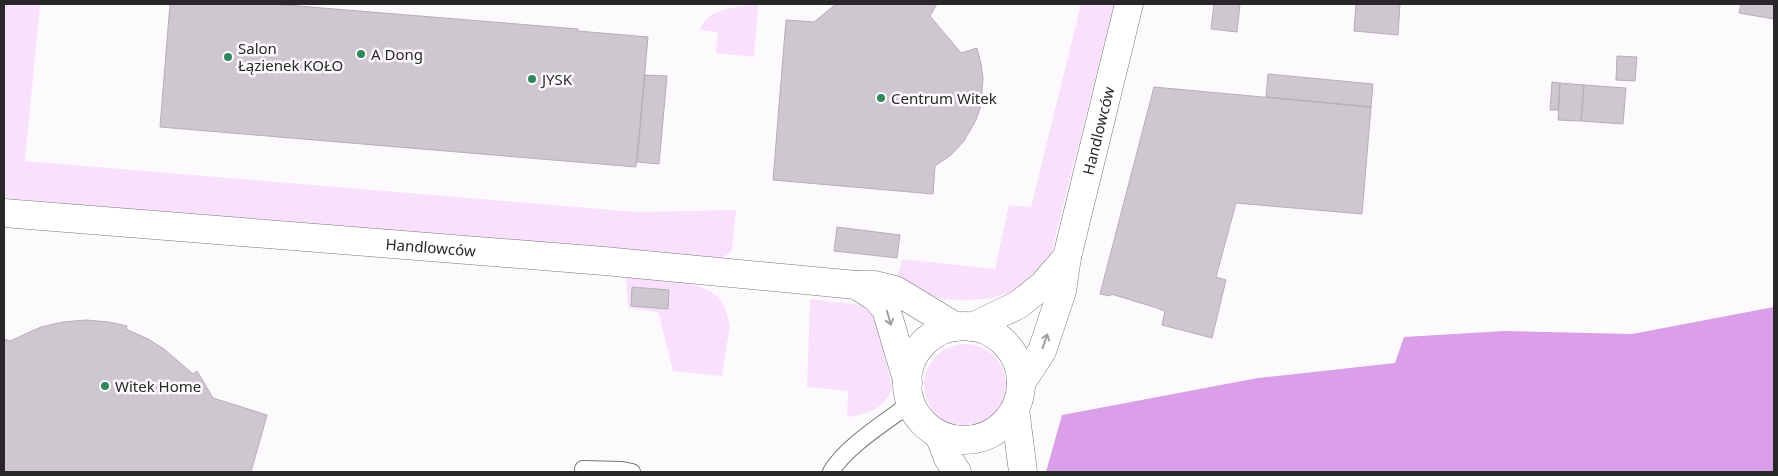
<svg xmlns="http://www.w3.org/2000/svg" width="1778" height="476" viewBox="0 0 1778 476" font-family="'Noto Sans',sans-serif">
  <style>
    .green { fill: #f9e0fd }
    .forest { fill: #db9ee8 }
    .building { fill: #cec7cf; stroke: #b5aeb6 }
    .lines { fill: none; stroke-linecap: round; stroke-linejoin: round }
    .service-casing { stroke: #7b747c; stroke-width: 18 }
    .minor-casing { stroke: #7b747c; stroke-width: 29 }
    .service { stroke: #fff; stroke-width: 16 }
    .minor { stroke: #fff; stroke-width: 28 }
    .oneway { stroke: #9f9ea0 }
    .poi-dot { fill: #31885d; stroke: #fdfafe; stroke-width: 2 }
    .labels { text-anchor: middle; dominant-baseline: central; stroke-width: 5; stroke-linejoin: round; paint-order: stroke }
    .poi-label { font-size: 15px; fill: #2a272b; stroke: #fdfafe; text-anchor: start }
    .street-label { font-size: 15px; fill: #2a272b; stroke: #fdfafe }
  </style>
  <rect width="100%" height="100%" fill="#fdfafe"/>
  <!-- green -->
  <path class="green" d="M 4,4 L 40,4 L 25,161 L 636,212 L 736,210 L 732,251 L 720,260 L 4,198 Z
    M 1081,4 L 1114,4 L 1050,258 C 1042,269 1032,281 1020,288 C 994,302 952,304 925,294 C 916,290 906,285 897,280 L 902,259 L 995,269 L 1009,205 L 1031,207 Z
    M 752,5 L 758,5 L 758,9 L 754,57 L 716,53 L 718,32 L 700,30 C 708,8 732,8 752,5 Z
    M 626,276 L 684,282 L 709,290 L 718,297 L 725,308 L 730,325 L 722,376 L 673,371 L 658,312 L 628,308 Z
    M 810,299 L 863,305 L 870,310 L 876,319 L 892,387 C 887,408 867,415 847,417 L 848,391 L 807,387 Z
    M924 385a41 41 0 1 1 82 0a41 41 0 1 1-82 0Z"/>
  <!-- forest -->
  <path class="forest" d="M 1774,307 L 1774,472 L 1046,472 L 1062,415 L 1258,378 L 1395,363 L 1404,337 L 1504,331 L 1632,334 Z"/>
  <!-- building -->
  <path class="building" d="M 170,4 L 274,4 L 578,29 L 578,31 L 648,37 L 636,167 L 160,127 Z
    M 836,4 L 937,4 L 930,16 L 961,53 L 977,48 L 981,64 L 983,78 L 981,105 L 976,120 L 964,141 L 951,155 L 935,166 L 933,194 L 773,180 L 786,20 L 814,22 Z
    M 1214,4 L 1240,4 L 1237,32 L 1211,29 Z
    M 1356,4 L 1400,4 L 1398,35 L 1354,31 Z
    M 1741,4 L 1774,4 L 1774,19 L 1739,13 Z
    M 1617,56 L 1637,57 L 1635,81 L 1616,80 Z
    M 1268,74 L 1373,84 L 1371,107 L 1266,97 Z
    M 645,75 L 667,76 L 659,164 L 637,162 Z
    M 1552,82 L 1560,83 L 1558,110 L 1550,110 Z
    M 1560,83 L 1584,85 L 1581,121 L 1558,120 Z
    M 1584,85 L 1626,88 L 1623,124 L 1581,121 Z
    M 1154,87 L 1371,107 L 1362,214 L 1236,203 L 1216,277 L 1226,280 L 1212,338 L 1162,325 L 1165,311 L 1157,308 L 1111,294 L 1110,296 L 1100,294 Z
    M 837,227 L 900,235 L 897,258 L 834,251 Z
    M 632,287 L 669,290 L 668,309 L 631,306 Z
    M 86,320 L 109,322 L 127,326 L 126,329 L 148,339 L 164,349 L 193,374 L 197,371 L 213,398 L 267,415 L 251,472 L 4,472 L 4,339 L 10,341 L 41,327 L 63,322 Z"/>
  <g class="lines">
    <defs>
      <path id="service" d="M 583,469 L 622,470 L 632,472
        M 831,472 C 845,447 887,421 911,403"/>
      <g id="minor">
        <path id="s1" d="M 4,213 L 604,261 L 856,285 L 875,285 L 895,290 L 956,327"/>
        <path d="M 856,285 L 875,297 L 886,309 L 908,383"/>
        <circle cx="964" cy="383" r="57"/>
        <path d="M 972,327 L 1018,305 L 1043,285 L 1067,257"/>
        <path id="s2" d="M 1021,383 L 1042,351 L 1062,291 L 1067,257 L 1129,4"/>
        <path d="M 1015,409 L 1023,472"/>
        <path d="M 939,435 L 948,458 L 957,472"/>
      </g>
    </defs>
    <!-- service casing -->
    <use href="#service" class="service-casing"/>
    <!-- minor casing -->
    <use href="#minor" class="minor-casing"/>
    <!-- service -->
    <use href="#service" class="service"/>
    <!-- minor -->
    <use href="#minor" class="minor"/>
  </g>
  <!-- one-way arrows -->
  <defs><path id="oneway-shaft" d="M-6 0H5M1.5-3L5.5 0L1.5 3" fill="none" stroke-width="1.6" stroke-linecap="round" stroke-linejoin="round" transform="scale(1.25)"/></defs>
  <g class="oneway">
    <use href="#oneway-shaft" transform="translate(889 318) rotate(74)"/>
    <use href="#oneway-shaft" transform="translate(1045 341) rotate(-71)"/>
  </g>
  <!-- markers -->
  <g class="poi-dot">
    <circle cx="361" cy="54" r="5"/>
    <circle cx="228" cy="57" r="5"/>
    <circle cx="532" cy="79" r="5"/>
    <circle cx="881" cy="98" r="5"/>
    <circle cx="105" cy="386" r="5"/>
  </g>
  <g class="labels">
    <!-- poi labels -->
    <g class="poi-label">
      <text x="238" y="48">Salon<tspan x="238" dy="17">Łązienek KOŁO</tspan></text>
      <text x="371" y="54">A Dong</text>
      <text x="542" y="79">JYSK</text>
      <text x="891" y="98">Centrum Witek</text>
      <text x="115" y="386">Witek Home</text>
    </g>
    <!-- street labels -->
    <g class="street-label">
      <text stroke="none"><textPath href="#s2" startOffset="266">Handlowców</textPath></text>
      <text stroke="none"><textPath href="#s1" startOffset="428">Handlowców</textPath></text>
    </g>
  </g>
  <!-- border -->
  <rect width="1778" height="476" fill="none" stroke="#2a272b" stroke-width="10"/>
</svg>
